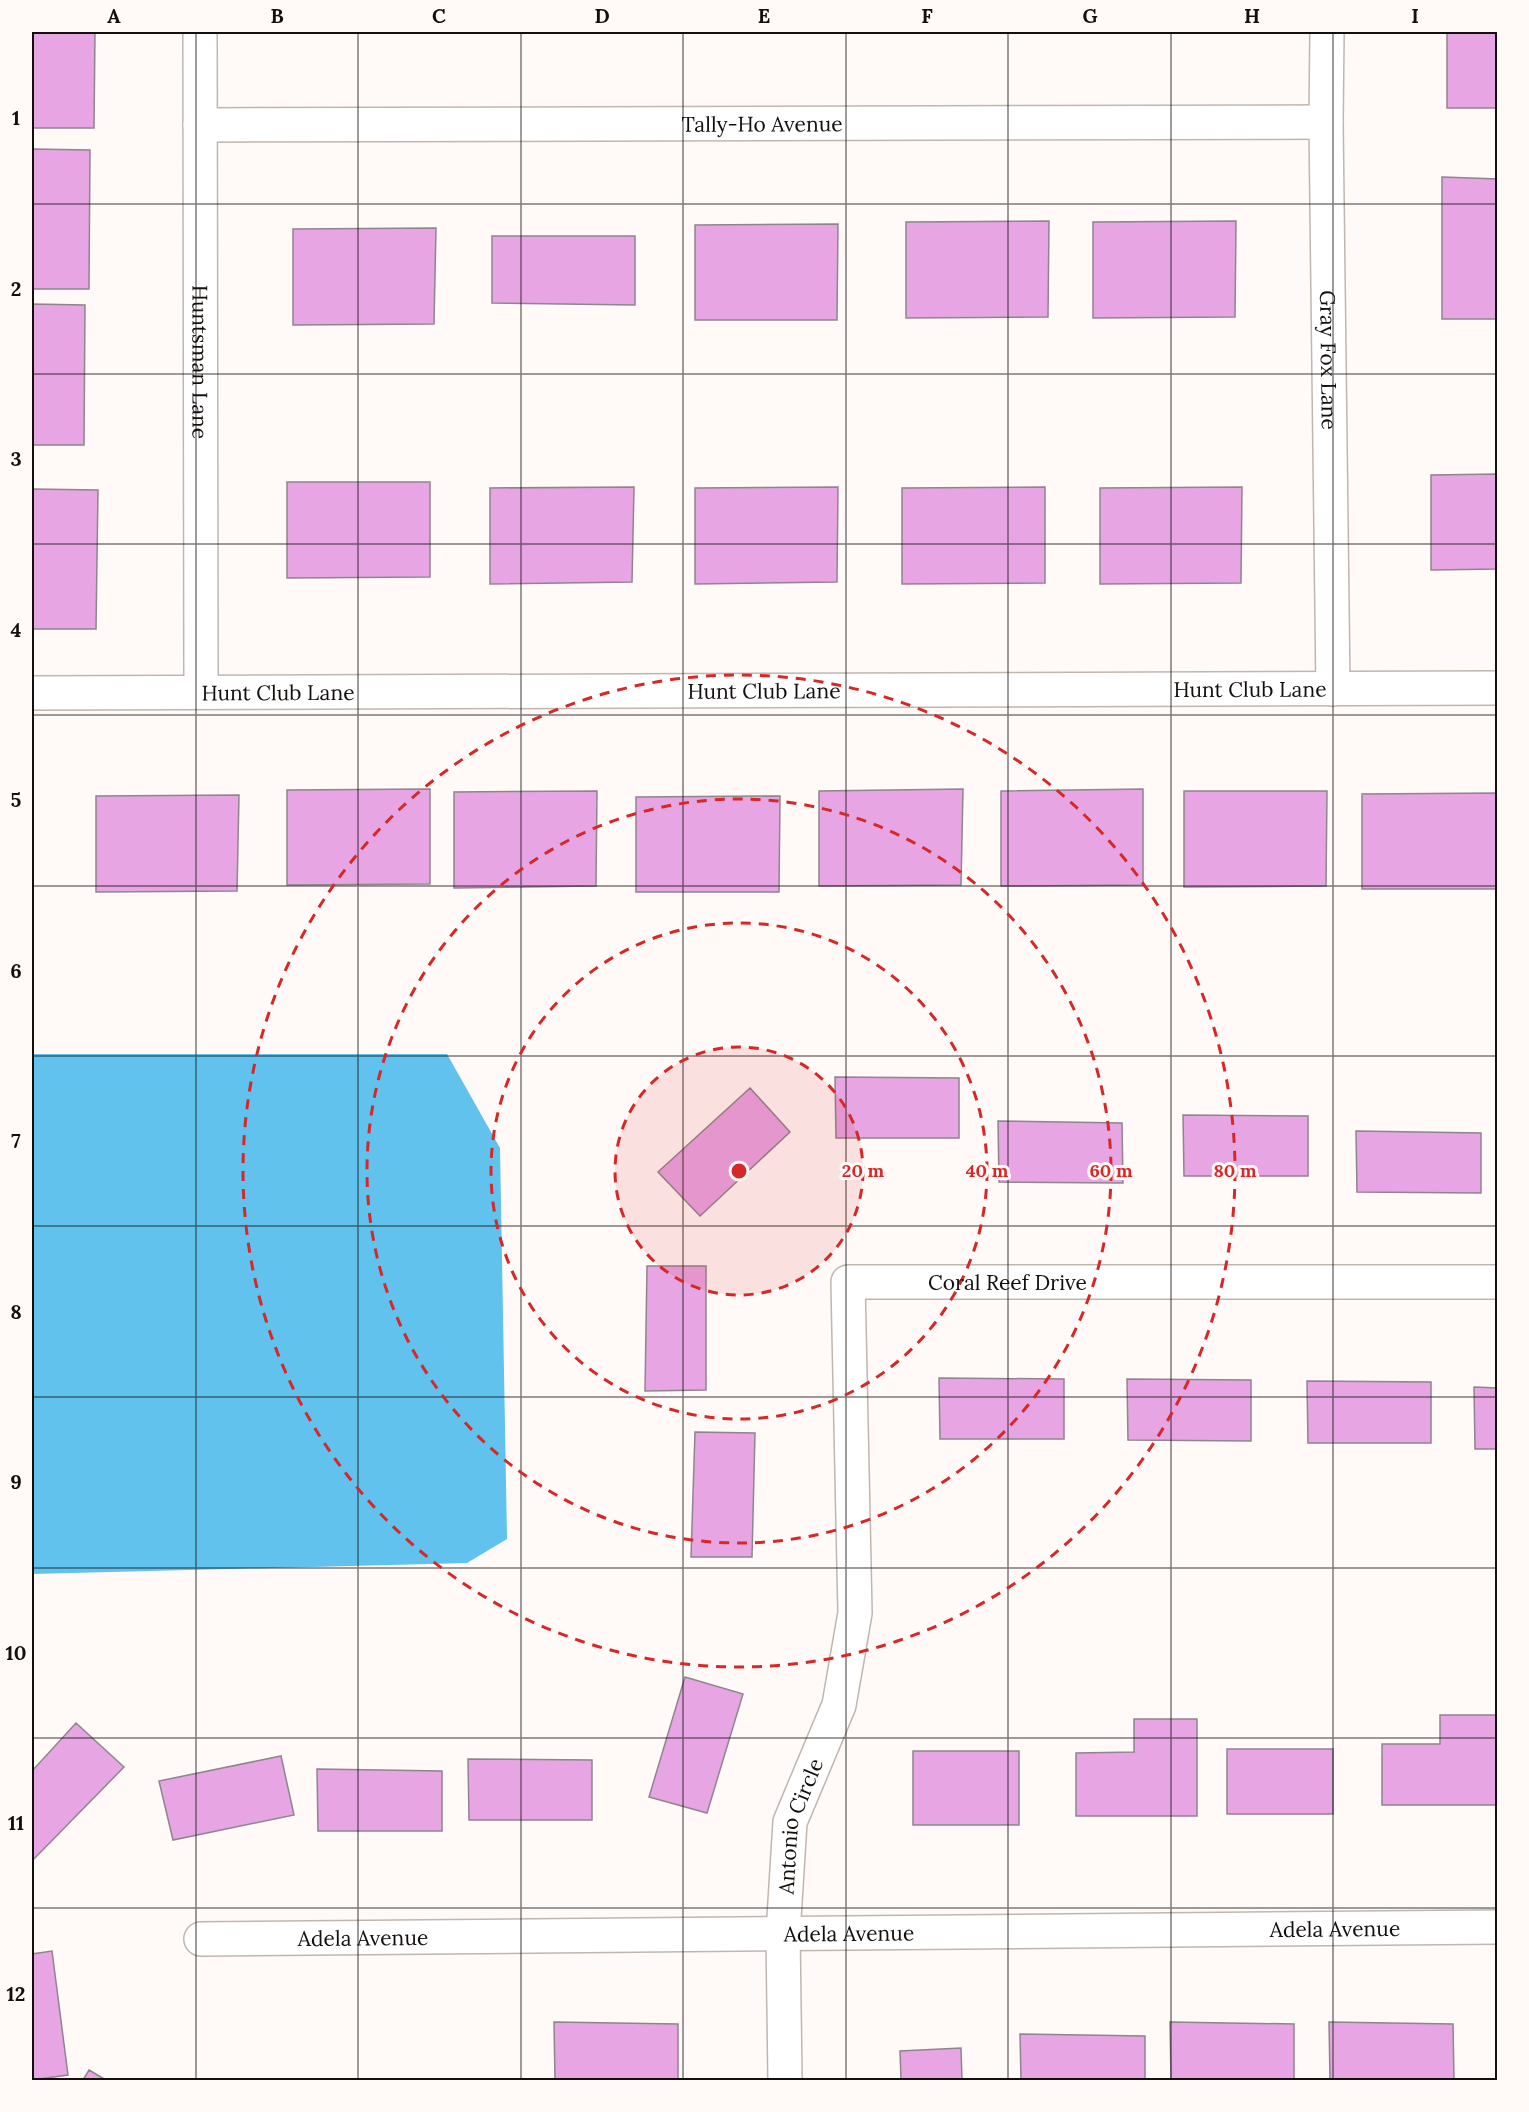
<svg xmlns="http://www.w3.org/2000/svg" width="1529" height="2112" viewBox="0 0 1529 2112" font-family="Lora,serif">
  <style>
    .water { fill: #60c2ed }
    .building { fill: #e7a6e3; stroke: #8e858d; stroke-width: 1.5 }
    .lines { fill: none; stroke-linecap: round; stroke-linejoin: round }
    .minor-casing { stroke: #c0b6af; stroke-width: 36 }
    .minor { stroke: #fff; stroke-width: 33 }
    .grid { fill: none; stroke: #130f0d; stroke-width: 1.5; stroke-opacity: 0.55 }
    .ring { fill: none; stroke: #d62828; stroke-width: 3; stroke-dasharray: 10 8 }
    .labels { text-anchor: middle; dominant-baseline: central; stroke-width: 6; stroke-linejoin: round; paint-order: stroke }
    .street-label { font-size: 21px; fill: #130f0d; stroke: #fffaf7 }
    .centre { fill: #d62828; stroke: #fffaf7; stroke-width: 3 }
    .ring-label { font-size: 18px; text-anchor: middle; font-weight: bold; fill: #d62828; stroke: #fffaf7; stroke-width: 6; stroke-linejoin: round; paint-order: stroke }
    .neatline { fill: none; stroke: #130f0d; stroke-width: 2 }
    .grid-label { font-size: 20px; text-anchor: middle; font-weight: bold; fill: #130f0d }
  </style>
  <rect width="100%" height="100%" fill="#fffaf7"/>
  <!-- water -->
  <path class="water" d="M 32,1054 L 447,1054 L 500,1148 L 507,1539 L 467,1563 L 32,1574 Z"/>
  <!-- building -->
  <path class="building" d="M 32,32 L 95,32 L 94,128 L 32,128 Z
    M 1447,32 L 1498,32 L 1498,108 L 1447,108 Z
    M 32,149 L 90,150 L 89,289 L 32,289 Z
    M 1442,177 L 1498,179 L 1498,319 L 1442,319 Z
    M 1049,221 L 1048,317 L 906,318 L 906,222 Z
    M 1236,221 L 1235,317 L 1093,318 L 1093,222 Z
    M 838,224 L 837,320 L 695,320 L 695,225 Z
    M 436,228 L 434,324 L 293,325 L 293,229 Z
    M 492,236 L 635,236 L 635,305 L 492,303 Z
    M 32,304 L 85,305 L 84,445 L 32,445 Z
    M 1498,474 L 1498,569 L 1431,570 L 1431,475 Z
    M 287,482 L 430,482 L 430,577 L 287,578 Z
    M 634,487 L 632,582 L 490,584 L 490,488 Z
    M 838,487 L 837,582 L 695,584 L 695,488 Z
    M 1045,487 L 1045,583 L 902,584 L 902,488 Z
    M 1242,487 L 1241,583 L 1100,584 L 1100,488 Z
    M 32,489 L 98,490 L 96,629 L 32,629 Z
    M 430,789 L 430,884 L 287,885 L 287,790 Z
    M 963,789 L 961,885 L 819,886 L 819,791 Z
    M 1143,789 L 1143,885 L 1001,886 L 1001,791 Z
    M 597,791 L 596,886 L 454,888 L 454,792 Z
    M 1184,791 L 1327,791 L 1326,886 L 1184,887 Z
    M 1498,793 L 1498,889 L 1362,889 L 1362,794 Z
    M 239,795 L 237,891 L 96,892 L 96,796 Z
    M 780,796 L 779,892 L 636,892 L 636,797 Z
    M 835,1077 L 959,1078 L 959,1138 L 836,1138 Z
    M 750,1088 L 790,1132 L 700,1216 L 658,1172 Z
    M 1183,1115 L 1308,1116 L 1308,1176 L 1184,1176 Z
    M 998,1121 L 1122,1123 L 1123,1183 L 999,1182 Z
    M 1356,1131 L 1481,1133 L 1481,1193 L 1357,1192 Z
    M 647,1266 L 706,1266 L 706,1390 L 645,1391 Z
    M 939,1378 L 1064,1379 L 1064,1439 L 940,1439 Z
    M 1127,1379 L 1251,1380 L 1251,1441 L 1128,1440 Z
    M 1307,1381 L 1431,1382 L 1431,1443 L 1308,1443 Z
    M 1474,1387 L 1498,1388 L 1498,1449 L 1475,1449 Z
    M 695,1432 L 755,1433 L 752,1557 L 691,1557 Z
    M 685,1677 L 743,1694 L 707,1813 L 649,1797 Z
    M 1440,1715 L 1498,1715 L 1498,1805 L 1382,1805 L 1382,1744 L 1440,1744 Z
    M 1134,1719 L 1197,1719 L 1197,1816 L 1076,1816 L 1076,1753 L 1134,1752 Z
    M 76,1723 L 124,1767 L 32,1861 L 32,1771 Z
    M 1227,1749 L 1333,1749 L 1333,1814 L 1227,1814 Z
    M 913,1751 L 1019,1751 L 1019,1825 L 913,1825 Z
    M 281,1756 L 294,1815 L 173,1840 L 159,1781 Z
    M 468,1759 L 592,1760 L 592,1820 L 469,1820 Z
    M 317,1769 L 442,1771 L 442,1831 L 318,1831 Z
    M 52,1951 L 68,2075 L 32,2080 L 32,1954 Z
    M 554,2022 L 678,2024 L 678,2080 L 555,2080 Z
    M 1170,2022 L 1294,2024 L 1294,2080 L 1171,2080 Z
    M 1329,2022 L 1453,2024 L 1454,2080 L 1330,2080 Z
    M 1020,2034 L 1145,2036 L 1145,2080 L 1021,2080 Z
    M 961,2048 L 962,2080 L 901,2080 L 900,2051 Z
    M 89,2070 L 106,2080 L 83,2080 Z"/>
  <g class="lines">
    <defs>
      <g id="minor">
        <path id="s1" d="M 200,32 L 201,691"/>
        <path id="s2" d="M 1327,32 L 1326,122 L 1333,689"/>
        <path id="s3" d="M 200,125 L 1326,122"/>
        <path id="s4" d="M 32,693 L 1498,688"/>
        <path id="s5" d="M 201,1939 L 1498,1927"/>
        <path id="s6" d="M 785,2080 L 783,1934 L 790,1822 L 839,1705 L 855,1613 L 848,1282 L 1498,1282"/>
      </g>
    </defs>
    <!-- minor casing -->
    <use href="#minor" class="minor-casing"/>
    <!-- minor -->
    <use href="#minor" class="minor"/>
  </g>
  <!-- grid -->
  <path class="grid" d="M 196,32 L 196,2080M 358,32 L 358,2080M 521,32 L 521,2080M 683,32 L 683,2080M 846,32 L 846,2080M 1008,32 L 1008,2080M 1171,32 L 1171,2080M 1333,32 L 1333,2080M 32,204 L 1498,204M 32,374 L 1498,374M 32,544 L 1498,544M 32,715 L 1498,715M 32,886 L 1498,886M 32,1056 L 1498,1056M 32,1226 L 1498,1226M 32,1397 L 1498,1397M 32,1568 L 1498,1568M 32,1738 L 1498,1738M 32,1908 L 1498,1908"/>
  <!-- distance rings -->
  <circle cx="739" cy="1171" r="124" fill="#d62828" fill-opacity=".12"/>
  <g class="ring">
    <circle cx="739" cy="1171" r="124"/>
    <circle cx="739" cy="1171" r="248"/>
    <circle cx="739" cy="1171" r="372"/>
    <circle cx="739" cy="1171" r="496"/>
  </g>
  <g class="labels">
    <!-- street labels -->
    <g class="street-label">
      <text stroke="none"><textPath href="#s3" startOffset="562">Tally-Ho Avenue</textPath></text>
      <text stroke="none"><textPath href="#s2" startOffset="328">Gray Fox Lane</textPath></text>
      <text stroke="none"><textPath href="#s1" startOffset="330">Huntsman Lane</textPath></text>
      <text stroke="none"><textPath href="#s4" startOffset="1218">Hunt Club Lane</textPath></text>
      <text stroke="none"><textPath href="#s4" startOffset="732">Hunt Club Lane</textPath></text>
      <text stroke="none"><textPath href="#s4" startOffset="246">Hunt Club Lane</textPath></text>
      <text stroke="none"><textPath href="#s6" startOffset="969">Coral Reef Drive</textPath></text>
      <text stroke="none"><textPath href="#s6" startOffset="256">Antonio Circle</textPath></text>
      <text stroke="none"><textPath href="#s5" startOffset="1134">Adela Avenue</textPath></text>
      <text stroke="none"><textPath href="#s5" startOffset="648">Adela Avenue</textPath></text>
      <text stroke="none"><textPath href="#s5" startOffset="162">Adela Avenue</textPath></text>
    </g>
  </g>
  <circle cx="739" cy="1171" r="9" class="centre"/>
  <g class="ring-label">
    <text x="863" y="1177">20 m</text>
    <text x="987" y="1177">40 m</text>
    <text x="1111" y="1177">60 m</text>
    <text x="1235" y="1177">80 m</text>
  </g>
  <!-- border -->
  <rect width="1529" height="2112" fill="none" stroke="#fffaf7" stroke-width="66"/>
  <rect x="33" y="33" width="1463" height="2046" class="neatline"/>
  <g class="grid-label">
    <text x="114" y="23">A</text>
    <text x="277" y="23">B</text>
    <text x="439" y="23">C</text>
    <text x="602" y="23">D</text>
    <text x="764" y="23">E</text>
    <text x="927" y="23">F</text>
    <text x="1090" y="23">G</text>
    <text x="1252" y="23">H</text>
    <text x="1415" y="23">I</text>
    <text x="16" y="125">1</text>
    <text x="16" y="296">2</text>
    <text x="16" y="466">3</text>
    <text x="16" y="637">4</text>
    <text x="16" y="807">5</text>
    <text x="16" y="978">6</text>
    <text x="16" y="1148">7</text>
    <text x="16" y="1319">8</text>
    <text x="16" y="1489">9</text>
    <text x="16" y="1660">10</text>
    <text x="16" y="1830">11</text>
    <text x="16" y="2001">12</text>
  </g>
</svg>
